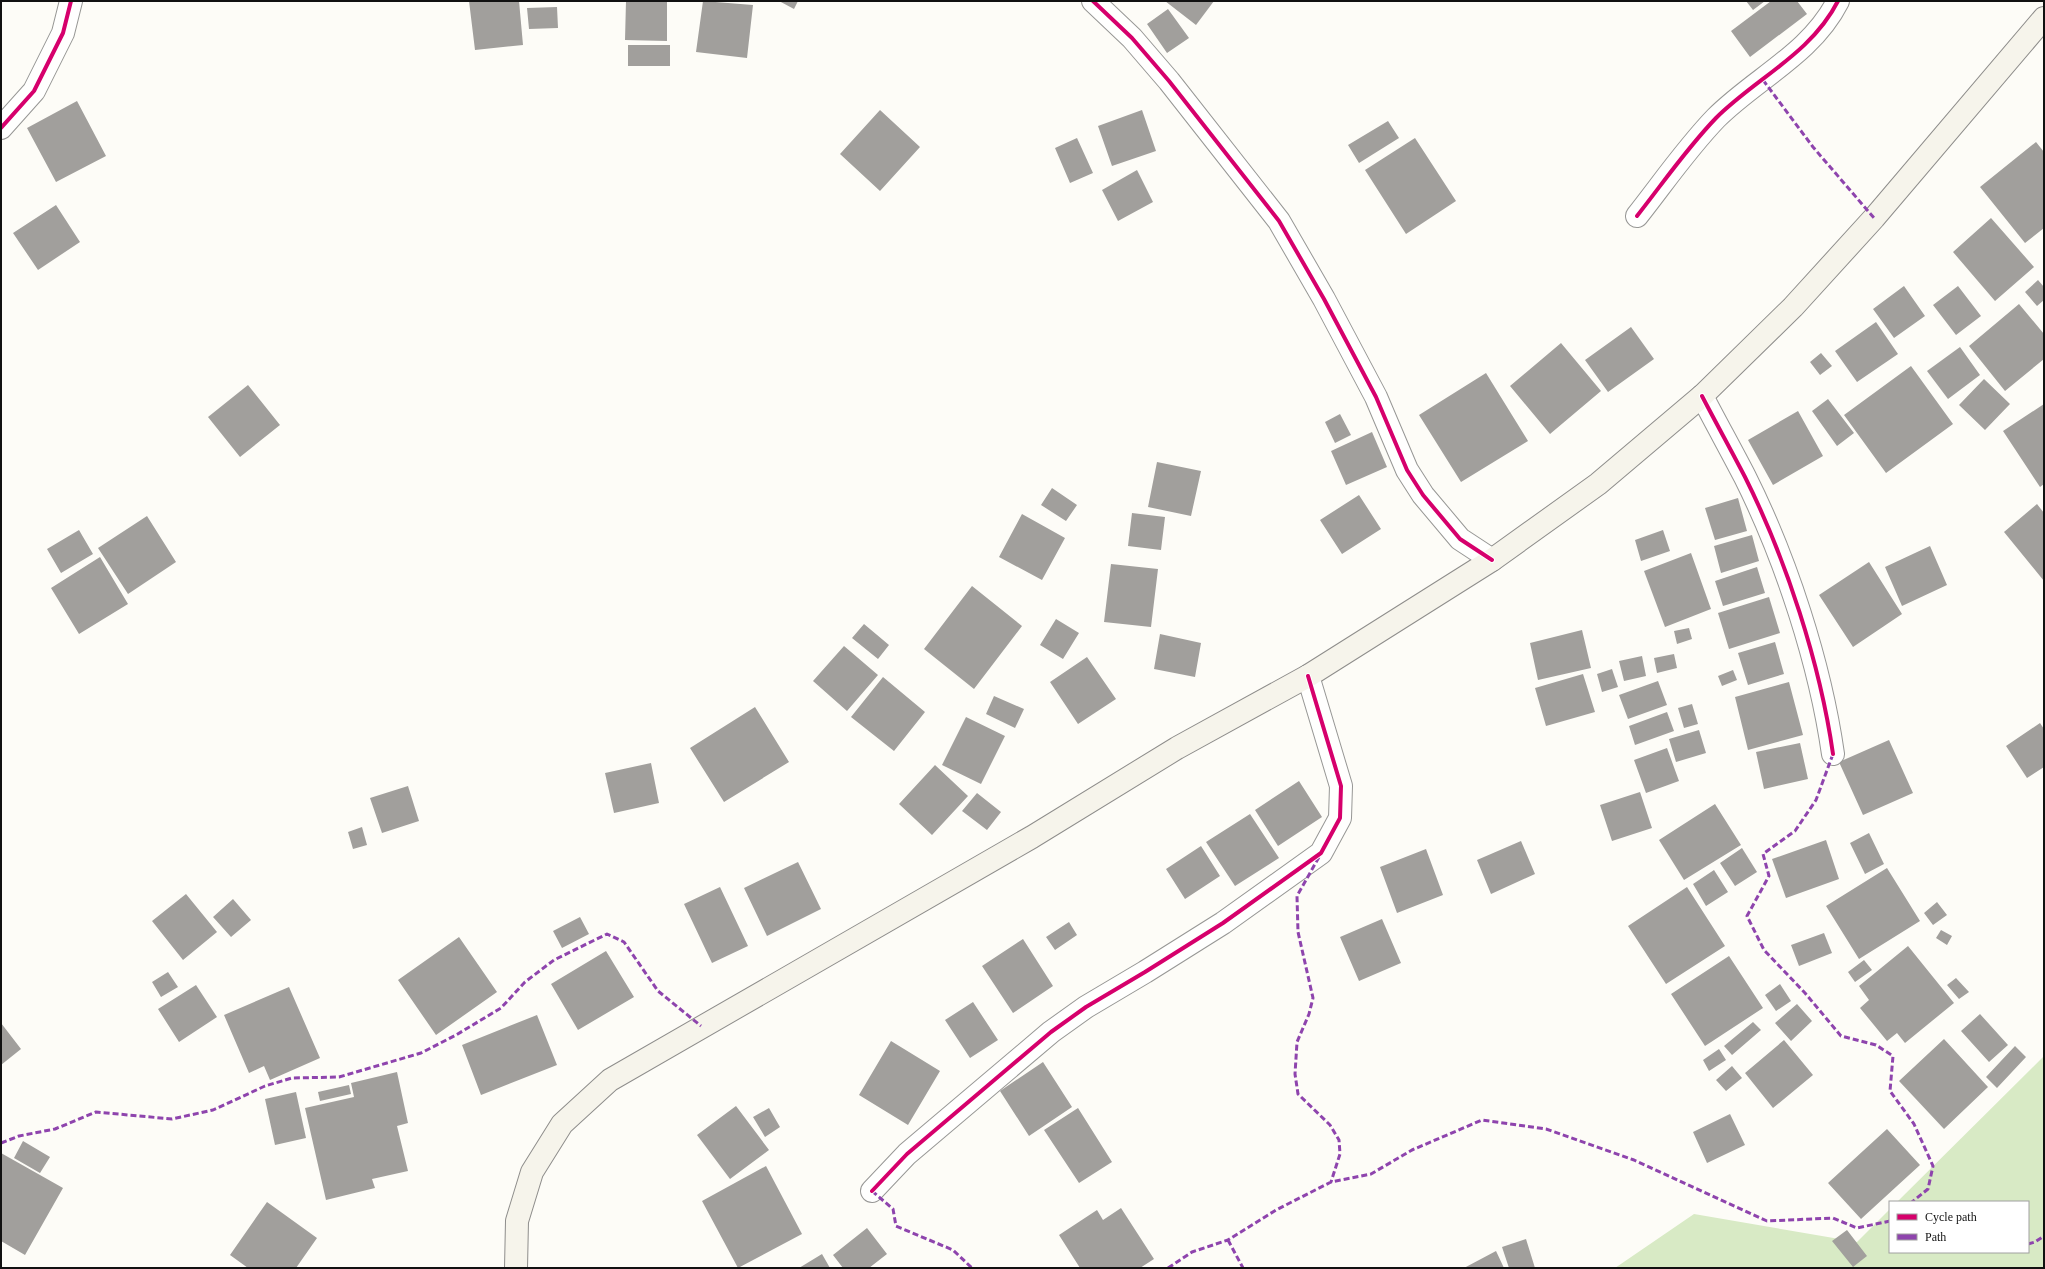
<svg xmlns="http://www.w3.org/2000/svg" width="2045" height="1269" viewBox="0 0 2045 1269" font-family="'Times New Roman',serif">
  <style>
    .forest { fill: #d8eac5 }
    .building { fill: #a19f9c }
    .lines { fill: none; stroke-linecap: round; stroke-linejoin: round }
    .street-casing { stroke: #979795; stroke-width: 24 }
    .secondary-casing { stroke: #8e8d8b; stroke-width: 24 }
    .street { stroke: #fffffe; stroke-width: 22 }
    .secondary { stroke: #f6f4eb; stroke-width: 22 }
    .quiet { stroke: #8e44ad; stroke-width: 3; stroke-dasharray: 6 3; stroke-linecap: butt }
    .cycleway-casing { stroke: #fff; stroke-width: 6 }
    .cycleway { stroke: #d6006c; stroke-width: 4 }
  </style>
  <rect width="100%" height="100%" fill="#fdfcf7"/>
  <!-- forest -->
  <path class="forest" d="M 2044,1056 L 2044,1268 L 1615,1268 L 1694,1214 L 1857,1242 L 1890,1209 L 1890,1252 L 2028,1252 L 2028,1202 L 1897,1202 Z"/>
  <!-- building -->
  <path class="building" d="M 469,1 L 519,1 L 523,45 L 475,50 Z
    M 626,1 L 667,1 L 667,41 L 625,40 Z
    M 703,1 L 753,5 L 747,58 L 696,52 Z
    M 779,1 L 798,1 L 794,9 Z
    M 1165,1 L 1214,1 L 1196,25 Z
    M 1746,1 L 1765,1 L 1753,10 Z
    M 1771,1 L 1797,1 L 1807,14 L 1750,57 L 1731,31 Z
    M 557,7 L 558,28 L 529,29 L 527,8 Z
    M 1168,9 L 1189,38 L 1167,53 L 1147,24 Z
    M 628,45 L 670,45 L 670,66 L 628,66 Z
    M 77,101 L 106,156 L 56,182 L 27,128 Z
    M 880,110 L 920,147 L 880,191 L 840,154 Z
    M 1142,110 L 1156,151 L 1112,166 L 1098,126 Z
    M 1388,121 L 1399,138 L 1359,163 L 1348,145 Z
    M 1077,138 L 1093,173 L 1070,183 L 1055,148 Z
    M 1415,138 L 1456,201 L 1406,234 L 1365,170 Z
    M 2036,142 L 2044,152 L 2044,228 L 2025,243 L 1980,187 Z
    M 1137,170 L 1153,202 L 1118,221 L 1102,190 Z
    M 56,205 L 80,242 L 38,270 L 13,233 Z
    M 1991,218 L 2034,267 L 1995,301 L 1953,252 Z
    M 2038,280 L 2044,287 L 2044,300 L 2037,306 L 2025,292 Z
    M 1904,286 L 1925,316 L 1894,338 L 1873,309 Z
    M 1958,286 L 1981,316 L 1956,335 L 1933,305 Z
    M 2019,304 L 2044,334 L 2044,359 L 2005,391 L 1969,346 Z
    M 1876,322 L 1898,354 L 1857,382 L 1835,351 Z
    M 1631,327 L 1654,359 L 1608,392 L 1585,360 Z
    M 1561,343 L 1601,391 L 1550,434 L 1510,386 Z
    M 1960,347 L 1980,375 L 1948,399 L 1927,371 Z
    M 1821,353 L 1832,366 L 1820,375 L 1810,362 Z
    M 1911,366 L 1953,424 L 1886,473 L 1844,415 Z
    M 1486,373 L 1528,441 L 1461,482 L 1419,415 Z
    M 1984,379 L 2010,404 L 1985,430 L 1959,405 Z
    M 248,385 L 280,425 L 240,457 L 208,417 Z
    M 1828,399 L 1854,433 L 1837,446 L 1812,411 Z
    M 2044,404 L 2044,484 L 2040,487 L 2003,431 Z
    M 1798,411 L 1823,456 L 1773,485 L 1748,440 Z
    M 1340,414 L 1351,435 L 1335,443 L 1325,422 Z
    M 1372,432 L 1387,467 L 1346,485 L 1331,451 Z
    M 1157,462 L 1201,471 L 1191,516 L 1148,507 Z
    M 1052,488 L 1077,505 L 1066,521 L 1041,505 Z
    M 1359,495 L 1381,529 L 1342,554 L 1320,520 Z
    M 1738,498 L 1747,531 L 1715,540 L 1705,508 Z
    M 2037,504 L 2044,513 L 2044,581 L 2004,532 Z
    M 1132,513 L 1165,517 L 1161,550 L 1128,546 Z
    M 1022,514 L 1065,538 L 1042,580 L 999,557 Z
    M 147,516 L 176,562 L 128,594 L 98,548 Z
    M 79,530 L 93,554 L 61,573 L 47,549 Z
    M 1663,530 L 1670,551 L 1641,561 L 1635,540 Z
    M 1752,535 L 1759,561 L 1721,573 L 1714,546 Z
    M 1930,546 L 1947,585 L 1902,606 L 1885,567 Z
    M 1691,553 L 1711,609 L 1665,627 L 1644,571 Z
    M 100,557 L 128,604 L 79,634 L 51,588 Z
    M 1869,562 L 1902,614 L 1853,647 L 1819,595 Z
    M 1111,564 L 1158,569 L 1151,627 L 1104,622 Z
    M 1757,567 L 1765,593 L 1723,606 L 1715,581 Z
    M 972,586 L 1022,626 L 974,689 L 924,649 Z
    M 1769,597 L 1780,633 L 1729,649 L 1718,613 Z
    M 1056,619 L 1079,633 L 1063,659 L 1040,645 Z
    M 864,624 L 889,645 L 878,659 L 852,638 Z
    M 1689,628 L 1692,639 L 1677,644 L 1674,631 Z
    M 1582,630 L 1591,668 L 1538,680 L 1530,643 Z
    M 1160,634 L 1201,643 L 1195,677 L 1154,669 Z
    M 1775,642 L 1784,674 L 1748,685 L 1738,653 Z
    M 844,646 L 878,675 L 847,711 L 813,681 Z
    M 1674,654 L 1677,668 L 1657,673 L 1654,658 Z
    M 1642,656 L 1646,676 L 1624,681 L 1619,661 Z
    M 1087,657 L 1116,699 L 1078,724 L 1050,682 Z
    M 1612,669 L 1618,687 L 1602,692 L 1597,674 Z
    M 1733,670 L 1737,680 L 1722,686 L 1718,676 Z
    M 1583,674 L 1595,712 L 1546,726 L 1535,688 Z
    M 883,677 L 925,712 L 894,751 L 851,717 Z
    M 1658,681 L 1667,705 L 1628,719 L 1619,695 Z
    M 1789,682 L 1803,735 L 1748,750 L 1735,697 Z
    M 994,696 L 1024,709 L 1015,728 L 986,714 Z
    M 1692,704 L 1698,724 L 1684,728 L 1678,708 Z
    M 755,707 L 789,762 L 724,802 L 690,748 Z
    M 1667,712 L 1674,731 L 1635,745 L 1629,726 Z
    M 966,717 L 1005,736 L 981,784 L 942,765 Z
    M 2040,723 L 2044,729 L 2044,767 L 2027,778 L 2006,746 Z
    M 1699,730 L 1706,753 L 1676,762 L 1669,739 Z
    M 1889,740 L 1913,793 L 1863,815 L 1839,762 Z
    M 1800,743 L 1808,779 L 1764,789 L 1756,752 Z
    M 1667,748 L 1679,781 L 1646,793 L 1634,760 Z
    M 651,763 L 659,803 L 614,813 L 605,773 Z
    M 935,765 L 968,796 L 932,835 L 899,804 Z
    M 1299,781 L 1322,817 L 1278,846 L 1255,810 Z
    M 408,786 L 419,821 L 382,833 L 370,798 Z
    M 1640,792 L 1652,828 L 1612,841 L 1600,805 Z
    M 977,793 L 1001,812 L 987,830 L 962,811 Z
    M 1715,804 L 1741,845 L 1684,880 L 1659,840 Z
    M 1250,814 L 1279,858 L 1235,886 L 1206,842 Z
    M 362,827 L 367,845 L 353,849 L 348,832 Z
    M 1869,833 L 1884,864 L 1865,874 L 1850,843 Z
    M 1826,840 L 1839,879 L 1786,898 L 1772,859 Z
    M 1521,841 L 1535,874 L 1491,894 L 1477,860 Z
    M 1201,846 L 1220,876 L 1185,899 L 1166,869 Z
    M 1742,848 L 1757,872 L 1735,886 L 1720,863 Z
    M 1426,849 L 1443,895 L 1397,913 L 1380,867 Z
    M 798,862 L 821,909 L 767,936 L 744,888 Z
    M 1887,868 L 1920,921 L 1859,959 L 1826,906 Z
    M 1714,870 L 1728,892 L 1706,906 L 1693,884 Z
    M 720,887 L 748,946 L 712,963 L 684,904 Z
    M 1687,887 L 1725,946 L 1666,984 L 1628,926 Z
    M 186,894 L 217,932 L 183,960 L 152,921 Z
    M 233,899 L 251,920 L 231,937 L 213,917 Z
    M 1937,902 L 1947,915 L 1933,925 L 1924,913 Z
    M 580,917 L 589,934 L 562,948 L 553,931 Z
    M 1382,919 L 1401,963 L 1359,981 L 1340,937 Z
    M 1069,922 L 1077,935 L 1055,950 L 1046,937 Z
    M 1941,930 L 1952,936 L 1947,945 L 1936,938 Z
    M 1824,933 L 1832,953 L 1799,966 L 1791,945 Z
    M 459,937 L 497,992 L 436,1035 L 398,980 Z
    M 1023,939 L 1053,986 L 1013,1013 L 982,966 Z
    M 1908,946 L 1954,1003 L 1905,1043 L 1897,1033 L 1887,1041 L 1860,1008 L 1869,1000 L 1859,986 Z
    M 606,951 L 634,997 L 578,1030 L 551,984 Z
    M 1729,956 L 1763,1008 L 1705,1046 L 1671,994 Z
    M 1864,960 L 1872,970 L 1855,982 L 1848,972 Z
    M 168,972 L 178,987 L 161,997 L 152,982 Z
    M 1956,978 L 1969,992 L 1959,999 L 1947,985 Z
    M 1780,984 L 1791,1001 L 1776,1011 L 1765,995 Z
    M 196,985 L 217,1017 L 179,1042 L 158,1009 Z
    M 289,987 L 320,1058 L 270,1080 L 264,1066 L 249,1073 L 224,1015 Z
    M 973,1002 L 998,1040 L 970,1058 L 945,1020 Z
    M 1797,1004 L 1812,1021 L 1791,1041 L 1775,1023 Z
    M 1980,1014 L 2008,1045 L 1989,1062 L 1961,1031 Z
    M 537,1015 L 557,1065 L 481,1095 L 462,1045 Z
    M 1753,1022 L 1761,1030 L 1732,1055 L 1724,1046 Z
    M 1,1023 L 21,1049 L 1,1065 Z
    M 1944,1039 L 1988,1087 L 1944,1129 L 1899,1081 Z
    M 1784,1040 L 1813,1075 L 1773,1108 L 1745,1073 Z
    M 891,1041 L 940,1071 L 908,1125 L 859,1095 Z
    M 2015,1046 L 2026,1057 L 1997,1088 L 1986,1077 Z
    M 1719,1049 L 1726,1060 L 1709,1071 L 1703,1060 Z
    M 1043,1062 L 1072,1107 L 1029,1136 L 1000,1091 Z
    M 1732,1066 L 1742,1078 L 1726,1091 L 1716,1080 Z
    M 397,1072 L 408,1123 L 397,1126 L 408,1171 L 372,1179 L 375,1188 L 326,1200 L 305,1108 L 354,1097 L 351,1083 Z
    M 349,1085 L 351,1094 L 320,1101 L 318,1092 Z
    M 296,1092 L 306,1138 L 275,1145 L 265,1099 Z
    M 736,1106 L 769,1150 L 730,1179 L 697,1135 Z
    M 769,1108 L 780,1127 L 765,1137 L 753,1117 Z
    M 1078,1108 L 1112,1162 L 1079,1183 L 1044,1130 Z
    M 1730,1114 L 1745,1145 L 1707,1163 L 1693,1132 Z
    M 1887,1129 L 1920,1165 L 1861,1219 L 1828,1183 Z
    M 23,1141 L 50,1157 L 40,1173 L 14,1158 Z
    M 1,1153 L 63,1188 L 25,1255 L 1,1241 Z
    M 766,1166 L 802,1234 L 738,1268 L 702,1201 Z
    M 267,1202 L 317,1238 L 296,1268 L 248,1268 L 230,1255 Z
    M 1121,1208 L 1154,1259 L 1140,1268 L 1080,1268 L 1059,1235 L 1097,1210 L 1103,1220 Z
    M 867,1228 L 887,1254 L 869,1268 L 843,1268 L 833,1255 Z
    M 1847,1230 L 1867,1256 L 1853,1267 L 1832,1241 Z
    M 1526,1239 L 1535,1268 L 1509,1268 L 1502,1247 Z
    M 1496,1251 L 1504,1268 L 1464,1268 Z
    M 822,1254 L 830,1268 L 799,1268 Z"/>
  <g class="lines">
    <defs>
      <path id="street" d="M 1093,1 L 1132,38 L 1169,81 L 1279,221 L 1324,299 L 1376,397 L 1407,470 L 1423,495 L 1460,539 L 1492,560
        M 1,128 L 34,91 L 63,33 L 71,1
        M 1637,216 C 1663,183 1687,148 1716,118 C 1756,78 1811,54 1838,1
        M 1702,396 C 1716,423 1731,450 1745,477 C 1786,559 1820,663 1833,754
        M 872,1191 L 907,1154 L 1051,1032 L 1086,1007 L 1145,972 L 1223,923 L 1321,853 L 1340,818 L 1341,786 L 1308,676"/>
      <path id="secondary" d="M 516,1268 L 517,1221 L 532,1172 L 562,1124 L 610,1080 L 1032,837 L 1177,748 L 1308,676 L 1492,560 L 1598,484 L 1702,396 L 1793,307 L 1874,218 L 2044,18"/>
    </defs>
    <!-- street casing -->
    <use href="#street" class="street-casing"/>
    <!-- secondary casing -->
    <use href="#secondary" class="secondary-casing"/>
    <!-- street -->
    <use href="#street" class="street"/>
    <!-- secondary -->
    <use href="#secondary" class="secondary"/>
    <!-- quiet -->
    <path class="quiet" d="M 1763,80 L 1813,147 L 1874,218
      M 1833,754 L 1816,800 L 1795,831 L 1763,854 L 1769,876 L 1747,916 L 1764,950 L 1805,993 L 1841,1036 L 1876,1045 L 1893,1056 L 1890,1091 L 1914,1124 L 1933,1166 L 1928,1189 L 1912,1202
      M 1319,857 L 1297,896 L 1298,932 L 1313,998 L 1309,1014 L 1297,1042 L 1295,1074 L 1298,1094 L 1330,1125 L 1339,1140 L 1340,1154 L 1331,1182
      M 1,1143 L 19,1136 L 55,1129 L 96,1112 L 172,1119 L 213,1110 L 265,1086 L 292,1078 L 339,1077 L 421,1053 L 456,1035 L 501,1008 L 525,982 L 554,960 L 607,934 L 624,942 L 658,991 L 701,1026
      M 872,1191 L 893,1209 L 896,1226 L 953,1250 L 972,1268
      M 1228,1240 L 1243,1268
      M 2028,1244 L 2035,1242 L 2044,1236
      M 1168,1268 L 1192,1252 L 1228,1240 L 1276,1210 L 1331,1182 L 1371,1174 L 1412,1150 L 1482,1120 L 1546,1129 L 1634,1160 L 1767,1221 L 1833,1218 L 1857,1228 L 1890,1221"/>
    <defs>
      <path id="cycleway" d="M 1093,1 L 1132,38 L 1169,81 L 1279,221 L 1324,299 L 1376,397 L 1407,470 L 1423,495 L 1460,539 L 1492,560
        M 1,128 L 34,91 L 63,33 L 71,1
        M 1637,216 C 1663,183 1687,148 1716,118 C 1756,78 1811,54 1838,1
        M 1702,396 C 1716,423 1731,450 1745,477 C 1786,559 1820,663 1833,754
        M 872,1191 L 907,1154 L 1051,1032 L 1086,1007 L 1145,972 L 1223,923 L 1321,853 L 1340,818 L 1341,786 L 1308,676"/>
    </defs>
    <!-- cycleway casing -->
    <use href="#cycleway" class="cycleway-casing"/>
    <!-- cycleway -->
    <use href="#cycleway" class="cycleway"/>
  </g>
  <!-- border -->
  <rect width="2045" height="1269" fill="none" stroke="#111111" stroke-width="4"/>
  <!-- legend -->
  <rect x="1889" y="1201" width="140" height="52" fill="#ffffff" stroke="#a0a0a0"/>
  <rect x="1897" y="1214" width="20" height="6" fill="#d6006c" stroke="#a0a0a0"/>
  <text x="1925" y="1221" font-size="12" fill="#111111">Cycle path</text>
  <rect x="1897" y="1234" width="20" height="6" fill="#8e44ad" stroke="#a0a0a0"/>
  <text x="1925" y="1241" font-size="12" fill="#111111">Path</text>
</svg>
